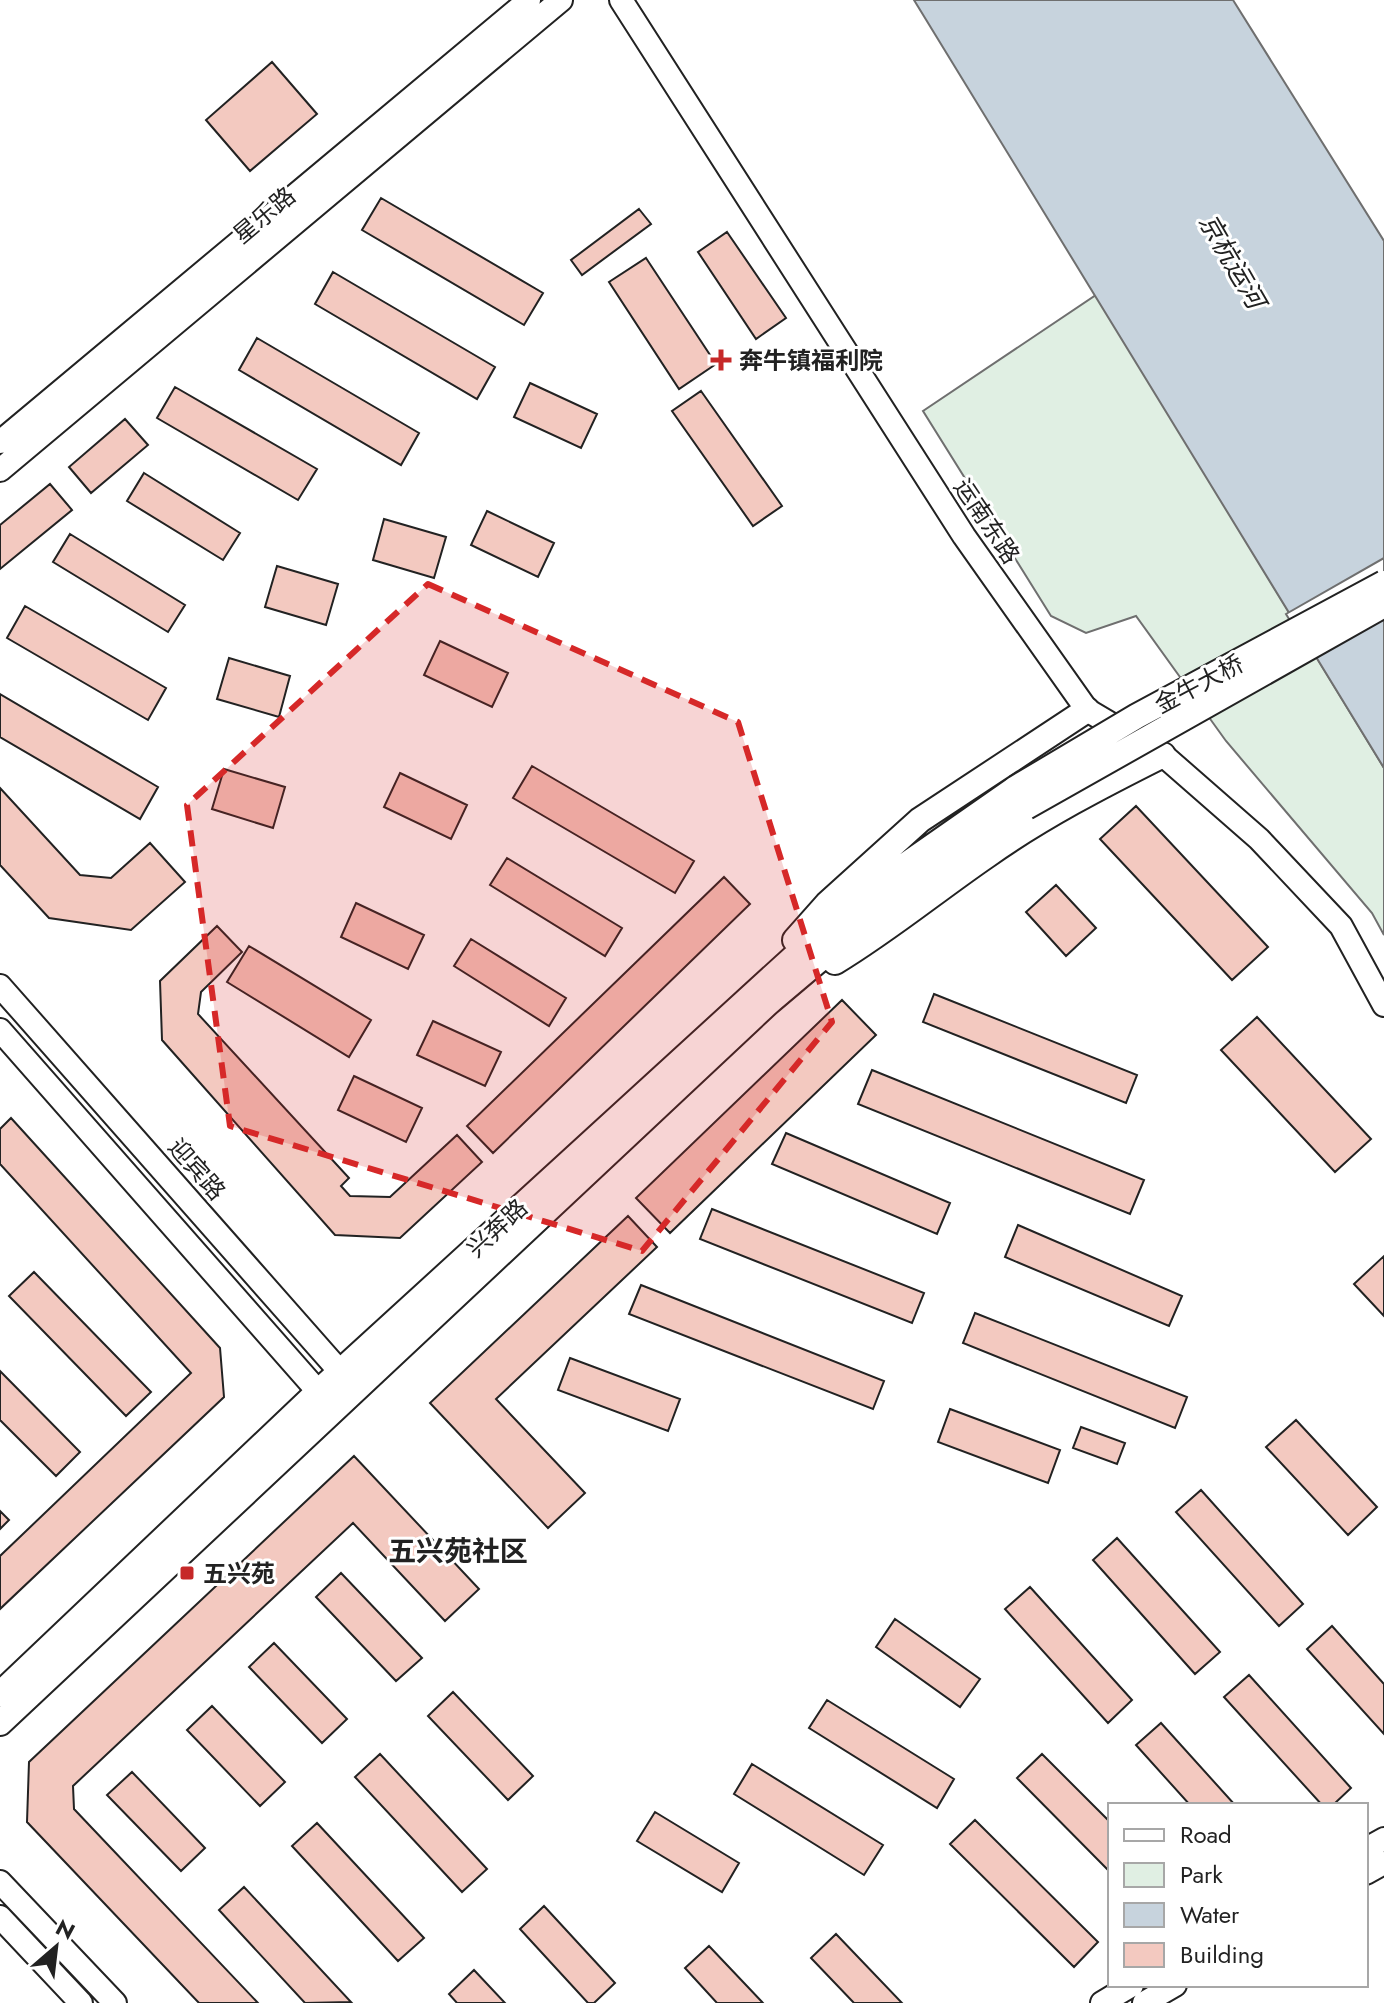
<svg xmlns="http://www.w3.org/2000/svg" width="1384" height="2003" viewBox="0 0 1384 2003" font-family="Jost,'Noto Sans SC',sans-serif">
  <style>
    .green { fill: #e0efe3; stroke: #6f6f6f; stroke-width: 2 }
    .water { fill: #c7d3dd; stroke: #6f6f6f; stroke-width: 2 }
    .pier { fill: #fff; stroke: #6f6f6f; stroke-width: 2 }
    .building { fill: #f3c9c0; stroke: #222; stroke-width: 2 }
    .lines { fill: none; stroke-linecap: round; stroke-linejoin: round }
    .tertiary-casing { stroke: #222; stroke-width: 26 }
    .secondary-casing { stroke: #222; stroke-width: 28 }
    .tertiary { stroke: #fff; stroke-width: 22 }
    .secondary { stroke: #fff; stroke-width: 24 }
    .secondary-bridge-casing { stroke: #222; stroke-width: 28; stroke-linecap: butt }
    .secondary-bridge { stroke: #fff; stroke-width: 24 }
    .marked { fill: #d62828; fill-opacity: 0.2; stroke: #d62828; stroke-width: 6; stroke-dasharray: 16 10; stroke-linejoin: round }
    .poi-dot { fill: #c62828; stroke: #fff; stroke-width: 3 }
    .labels { text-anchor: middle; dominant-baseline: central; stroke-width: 6; stroke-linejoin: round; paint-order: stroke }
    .street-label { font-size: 24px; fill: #222; stroke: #fff }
    .poi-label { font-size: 24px; font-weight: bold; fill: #222; stroke: #fff; text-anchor: start }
    .water-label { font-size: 26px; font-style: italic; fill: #222; stroke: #fff }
    .quarter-label { font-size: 28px; font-weight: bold; fill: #222; stroke: #fff }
  </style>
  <rect width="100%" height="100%" fill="#fff"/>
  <!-- green -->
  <path class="green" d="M 1096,295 L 1384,768 L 1384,935 L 1372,913 L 1226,741 L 1136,616 L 1086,633 L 1051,616 L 923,411 Z"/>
  <!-- water -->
  <path class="water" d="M 914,0 L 1233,0 L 1384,241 L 1384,768 Z"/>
  <!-- pier -->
  <path class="pier" d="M 1384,558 L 1384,613 L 1311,655 L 1286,614 Z"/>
  <!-- building -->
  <path class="building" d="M 272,62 L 317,114 L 250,171 L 206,120 Z
    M 381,198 L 543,293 L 524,325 L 362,230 Z
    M 639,209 L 651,224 L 582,275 L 571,260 Z
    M 727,232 L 786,318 L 756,339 L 698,252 Z
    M 646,258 L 716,364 L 679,389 L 609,282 Z
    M 333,272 L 495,367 L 477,399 L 315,304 Z
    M 257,338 L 419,433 L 401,465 L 239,370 Z
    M 530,383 L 597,414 L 581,448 L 514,417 Z
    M 175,387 L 317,469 L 298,500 L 157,418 Z
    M 701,391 L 782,506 L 753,526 L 672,411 Z
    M 125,419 L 148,445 L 91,493 L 69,467 Z
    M 144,473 L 240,533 L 223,560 L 127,501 Z
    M 50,484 L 72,510 L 0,569 L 0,525 Z
    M 487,511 L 554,543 L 538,577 L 471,545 Z
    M 384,519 L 446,537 L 434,578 L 373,560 Z
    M 70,534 L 185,605 L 168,632 L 53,562 Z
    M 277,566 L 338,584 L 326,625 L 265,607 Z
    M 25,606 L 166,688 L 148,720 L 7,638 Z
    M 440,641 L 508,673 L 492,707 L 424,675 Z
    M 229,658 L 290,676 L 279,717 L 217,699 Z
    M 0,694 L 158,787 L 140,819 L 0,737 Z
    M 532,766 L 694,861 L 675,893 L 513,798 Z
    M 224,769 L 285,787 L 273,828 L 212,809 Z
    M 400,773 L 467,805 L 451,839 L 384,807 Z
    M 0,788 L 80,875 L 111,878 L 150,843 L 185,882 L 131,930 L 49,918 L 0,865 Z
    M 1136,806 L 1268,947 L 1232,980 L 1100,839 Z
    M 507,858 L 622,928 L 605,956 L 490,885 Z
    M 724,877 L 750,904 L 493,1153 L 467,1126 Z
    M 1056,885 L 1096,928 L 1066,956 L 1026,912 Z
    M 356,903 L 424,935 L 408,969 L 341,937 Z
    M 217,926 L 242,952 L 201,992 L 198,1014 L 349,1178 L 341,1186 L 350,1196 L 390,1197 L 457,1135 L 482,1162 L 400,1238 L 335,1235 L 162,1040 L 160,981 Z
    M 471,939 L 566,998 L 549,1026 L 454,966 Z
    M 249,946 L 371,1020 L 349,1057 L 227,982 Z
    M 934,994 L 1137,1075 L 1126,1103 L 923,1022 Z
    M 842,1000 L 876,1035 L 670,1233 L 636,1198 Z
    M 1257,1017 L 1371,1139 L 1335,1172 L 1221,1050 Z
    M 433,1021 L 501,1052 L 485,1086 L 417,1055 Z
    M 872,1070 L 1144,1180 L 1130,1214 L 858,1104 Z
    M 354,1076 L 422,1108 L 406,1142 L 338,1110 Z
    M 11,1118 L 220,1348 L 224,1397 L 0,1609 L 0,1556 L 191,1373 L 0,1164 L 0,1129 Z
    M 786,1133 L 950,1203 L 937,1234 L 772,1164 Z
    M 712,1209 L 924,1293 L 912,1323 L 700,1239 Z
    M 628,1216 L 657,1247 L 496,1399 L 585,1493 L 548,1528 L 430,1403 Z
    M 1018,1225 L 1182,1296 L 1169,1326 L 1005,1257 Z
    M 1384,1256 L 1384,1316 L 1354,1284 Z
    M 34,1272 L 151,1392 L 126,1416 L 9,1296 Z
    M 641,1285 L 884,1381 L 873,1409 L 629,1314 Z
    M 975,1313 L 1187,1397 L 1175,1428 L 963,1343 Z
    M 570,1358 L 680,1399 L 668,1431 L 558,1390 Z
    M 0,1371 L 80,1452 L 56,1476 L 0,1420 Z
    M 950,1409 L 1060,1450 L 1048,1483 L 938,1442 Z
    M 1296,1420 L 1377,1507 L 1348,1535 L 1266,1447 Z
    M 1081,1427 L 1125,1443 L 1117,1464 L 1073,1448 Z
    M 354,1456 L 479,1589 L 445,1621 L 353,1523 L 73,1786 L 74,1809 L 258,2003 L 199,2003 L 27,1822 L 29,1762 Z
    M 1201,1490 L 1303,1604 L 1279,1626 L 1176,1512 Z
    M 0,1511 L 9,1520 L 0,1529 Z
    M 1117,1538 L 1220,1652 L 1195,1674 L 1093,1560 Z
    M 341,1573 L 422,1658 L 396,1681 L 316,1597 Z
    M 1030,1587 L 1132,1700 L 1108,1723 L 1005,1609 Z
    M 895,1619 L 980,1679 L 960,1707 L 876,1647 Z
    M 1332,1626 L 1384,1684 L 1384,1734 L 1307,1649 Z
    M 274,1643 L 347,1719 L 322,1743 L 249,1667 Z
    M 1249,1675 L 1351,1788 L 1333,1805 L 1322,1805 L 1224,1697 Z
    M 453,1692 L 533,1776 L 508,1800 L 428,1716 Z
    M 827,1700 L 954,1779 L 937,1808 L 809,1728 Z
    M 212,1706 L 285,1782 L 260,1806 L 187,1730 Z
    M 1161,1723 L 1235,1805 L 1190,1805 L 1136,1745 Z
    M 380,1754 L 487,1869 L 462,1892 L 355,1777 Z
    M 1042,1754 L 1110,1822 L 1110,1872 L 1017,1778 Z
    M 752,1764 L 883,1845 L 864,1875 L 734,1794 Z
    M 132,1772 L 205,1848 L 181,1871 L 107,1795 Z
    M 655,1812 L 739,1863 L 722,1892 L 637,1841 Z
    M 975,1820 L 1098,1942 L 1074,1967 L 950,1844 Z
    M 317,1823 L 424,1938 L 398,1961 L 292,1846 Z
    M 244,1887 L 351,2002 L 305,2003 L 219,1910 Z
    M 544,1906 L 615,1983 L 594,2003 L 588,2003 L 520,1929 Z
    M 836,1934 L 902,2003 L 854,2003 L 811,1958 Z
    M 709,1946 L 763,2003 L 717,2003 L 685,1968 Z
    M 474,1970 L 505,2003 L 457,2003 L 449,1994 Z"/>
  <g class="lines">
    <defs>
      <path id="tertiary" d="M 621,0 L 964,536 L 1087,710 L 1163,755 L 1259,839 L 1341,926 L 1384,1005
        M 0,442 L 529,0
        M 0,470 L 561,0
        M 0,986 L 351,1384
        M 0,1030 L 330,1405
        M 1366,1849 L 1384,1839
        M 1366,1873 L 1384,1863
        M 0,1882 L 115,2003
        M 0,1917 L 81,2003
        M 1102,2003 L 1132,1985
        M 1144,2003 L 1175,1985"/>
      <path id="secondary" d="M 795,940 L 827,904 L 920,820 L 1087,710
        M 835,962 C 888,930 935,891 986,856 C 1041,817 1103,785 1163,755
        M 0,1694 L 318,1392 L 804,948 L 907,864 L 1016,788
        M 0,1723 L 768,1003 C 851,933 932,862 1026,807"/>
    </defs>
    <!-- tertiary casing -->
    <use href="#tertiary" class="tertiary-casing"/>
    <!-- secondary casing -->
    <use href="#secondary" class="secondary-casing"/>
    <!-- tertiary -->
    <use href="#tertiary" class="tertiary"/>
    <!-- secondary -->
    <use href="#secondary" class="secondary"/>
    <defs>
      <path id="secondary-bridge" d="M 1016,788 L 1137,716 L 1384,583
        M 1026,807 L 1384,605"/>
    </defs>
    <!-- secondary-bridge casing -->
    <use href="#secondary-bridge" class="secondary-bridge-casing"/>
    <!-- secondary-bridge -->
    <use href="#secondary-bridge" class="secondary-bridge"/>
  </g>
  <!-- marked area -->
  <path class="marked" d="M 428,584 L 738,722 L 832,1022 L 642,1251 L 230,1126 L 187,805 Z"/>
  <!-- markers -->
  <g class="poi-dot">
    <path d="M717 348h8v8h8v8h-8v8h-8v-8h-8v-8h8z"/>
    <rect x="179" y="1565" width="16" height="16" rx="4"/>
  </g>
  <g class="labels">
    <!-- street labels -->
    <g class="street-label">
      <text transform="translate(264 215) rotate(-40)">星乐路</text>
      <text transform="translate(987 521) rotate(56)">运南东路</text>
      <text transform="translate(1199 684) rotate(-28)">金牛大桥</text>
      <text transform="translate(197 1169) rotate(49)">迎宾路</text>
      <text transform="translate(497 1228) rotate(-43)">兴奔路</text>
    </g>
    <!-- poi labels -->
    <g class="poi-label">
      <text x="739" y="360">奔牛镇福利院</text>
      <text x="203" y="1573">五兴苑</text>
    </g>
    <!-- water labels -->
    <g class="water-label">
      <text transform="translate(1232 261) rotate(60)">京杭运河</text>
    </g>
    <!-- quarter labels -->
    <g class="quarter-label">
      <text x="458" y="1551">五兴苑社区</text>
    </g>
  </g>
  <!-- legend -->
  <rect x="1108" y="1803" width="260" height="184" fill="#ffffff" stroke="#a7a7a7" stroke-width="2"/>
  <rect x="1124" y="1829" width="40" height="12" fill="#ffffff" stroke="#a7a7a7" stroke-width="2"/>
  <text x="1180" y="1843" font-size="24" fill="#222222">Road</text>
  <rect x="1124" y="1863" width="40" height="24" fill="#e0efe3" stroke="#a7a7a7" stroke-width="2"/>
  <text x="1180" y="1883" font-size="24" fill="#222222">Park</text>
  <rect x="1124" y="1903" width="40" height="24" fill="#c7d3dd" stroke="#a7a7a7" stroke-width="2"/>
  <text x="1180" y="1923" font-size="24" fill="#222222">Water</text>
  <rect x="1124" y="1943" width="40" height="24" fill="#f3c9c0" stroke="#a7a7a7" stroke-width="2"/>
  <text x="1180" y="1963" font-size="24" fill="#222222">Building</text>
  <!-- north arrow -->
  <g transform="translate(56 1947) rotate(28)" stroke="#ffffff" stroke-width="6" paint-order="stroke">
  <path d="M0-6L14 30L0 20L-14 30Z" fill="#222222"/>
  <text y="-12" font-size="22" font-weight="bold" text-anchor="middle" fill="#222222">N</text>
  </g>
</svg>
